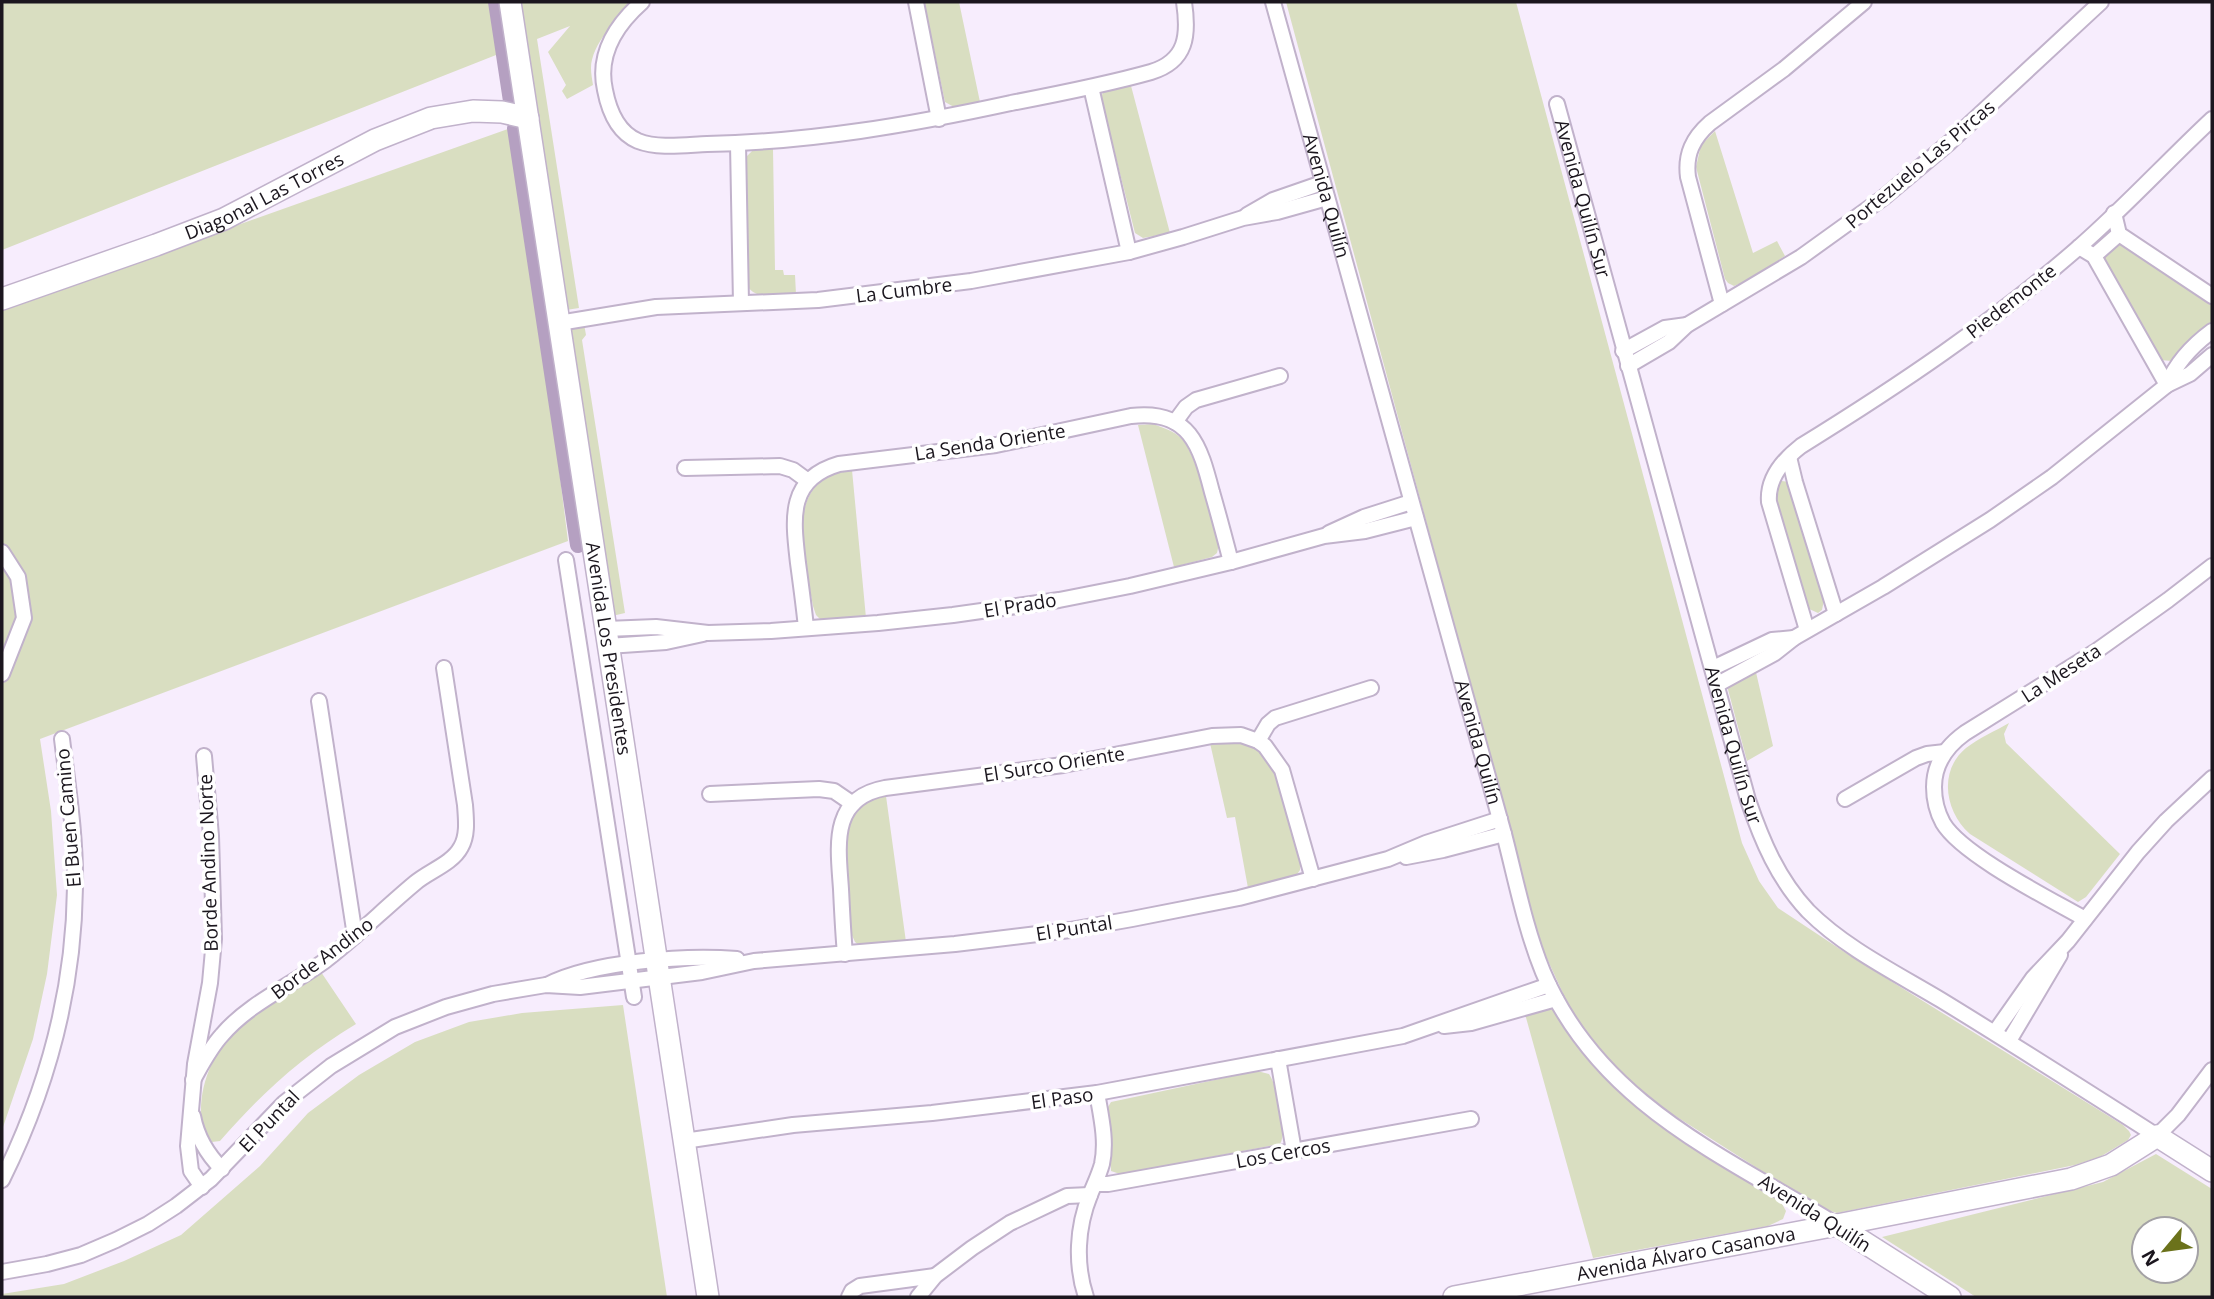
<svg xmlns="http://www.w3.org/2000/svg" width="2214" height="1299" viewBox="0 0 2214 1299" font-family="'Open Sans',sans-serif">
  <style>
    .green { fill: #d9dec1; fill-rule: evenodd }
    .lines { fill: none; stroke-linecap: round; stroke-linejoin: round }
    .canal { stroke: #b5a0c1; stroke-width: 16 }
    .street-casing { stroke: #c1b2cb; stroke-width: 18 }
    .secondary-casing { stroke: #c1b2cb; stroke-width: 24 }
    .street { stroke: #fff; stroke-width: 14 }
    .secondary { stroke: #fff; stroke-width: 21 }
    .labels { text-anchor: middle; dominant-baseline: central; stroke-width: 7; stroke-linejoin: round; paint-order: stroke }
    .street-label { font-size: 19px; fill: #1b161e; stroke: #fff }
  </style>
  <rect width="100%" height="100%" fill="#f7edfd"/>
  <!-- green -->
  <path class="green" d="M 2,2 L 634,2 C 618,16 591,45 591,68 C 591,73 592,79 593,85 L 567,99 L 562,91 L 566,85 L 548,52 L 570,26 L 537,39 L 579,308 L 566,310 L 524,44 L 2,250 Z
    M 924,2 L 959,2 L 980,102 L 954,107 L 945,102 Z
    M 1286,2 L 1516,2 L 1742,843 L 1759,881 L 1778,908 L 1852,957 L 2123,1125 L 2129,1131 L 2131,1135 L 2128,1140 L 2100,1157 L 2075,1165 L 1837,1213 L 1820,1208 L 1658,1105 L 1608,1060 L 1578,1022 L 1566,1000 L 1544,952 L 1531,910 Z
    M 1130,82 L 1170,233 L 1143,238 L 1135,233 L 1101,98 L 1104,89 Z
    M 516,126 L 568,541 L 40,739 L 51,811 L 57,895 L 47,974 L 33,1039 L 2,1130 L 2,309 Z
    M 1715,131 L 1753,253 L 1777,241 L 1785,256 L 1746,281 L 1734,286 L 1728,283 L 1725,279 L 1696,167 L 1701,145 Z
    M 773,149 L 775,270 L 783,270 L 784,275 L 795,275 L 796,294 C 780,295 758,301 748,287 L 746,157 L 753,150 Z
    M 2121,242 L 2212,302 L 2212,322 L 2172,361 L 2160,360 L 2104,260 C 2105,251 2113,245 2121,242 Z
    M 584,324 L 586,335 L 582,340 L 625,613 L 612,616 L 568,327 Z
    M 1153,424 C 1164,428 1174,431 1182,439 C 1197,455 1212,520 1219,544 L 1217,553 L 1212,557 L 1174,567 L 1138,425 Z
    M 852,470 L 866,618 L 821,620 L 816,615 L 813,606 C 805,557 780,479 852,470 Z
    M 1782,481 L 1789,482 L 1825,595 L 1822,610 L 1818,613 L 1807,608 L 1774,506 L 1778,482 Z
    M 1755,668 L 1773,746 L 1747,761 L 1726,682 Z
    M 2009,723 L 2004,734 L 2006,743 L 2120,854 L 2086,897 L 2078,902 L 1970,834 C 1945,812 1938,771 1966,748 C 1979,738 1995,731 2009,723 Z
    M 1226,741 C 1238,742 1253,743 1262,753 C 1283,774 1292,830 1300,859 L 1300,870 L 1296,876 L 1248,888 L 1235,817 L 1227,818 L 1210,743 Z
    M 886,796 L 906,942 L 860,946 L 855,942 L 851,933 C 850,915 849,897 847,879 C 845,844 841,804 886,796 Z
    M 321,972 L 356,1024 C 300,1058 262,1093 220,1141 L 212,1142 L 209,1137 L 205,1139 C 193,1098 209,1054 240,1026 C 251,1017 264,1010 276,1002 C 292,993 306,982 321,972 Z
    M 623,1005 L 667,1297 L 2,1297 L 2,1294 L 64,1284 L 124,1261 L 181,1235 L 260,1166 L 308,1113 L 359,1075 L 415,1042 L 469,1022 L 522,1013 Z
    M 1542,1008 L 1554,1010 C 1578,1037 1596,1069 1622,1094 C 1667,1135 1724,1164 1775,1196 L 1781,1202 L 1786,1211 L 1783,1219 L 1768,1226 L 1593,1258 L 1525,1014 Z
    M 1257,1071 L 1269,1074 C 1277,1085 1288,1133 1280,1144 L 1120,1174 L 1111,1171 L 1108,1107 L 1111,1102 Z
    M 2156,1154 L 2212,1189 L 2212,1297 L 1976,1297 L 1882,1237 L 2103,1182 ZM 2144,1229 L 2186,1229 L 2186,1271 L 2144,1271 Z"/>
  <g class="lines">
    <!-- canal -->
    <path class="canal" d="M 496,2 L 511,101
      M 515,128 L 578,545"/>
    <defs>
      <g id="street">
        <path d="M 642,2 C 616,25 597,54 605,90 C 609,111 617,132 638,141 C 658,149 685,145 707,144 C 810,142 910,125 1011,103 C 1058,94 1105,85 1151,72 C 1187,61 1189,35 1184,2"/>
        <path d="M 916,2 L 939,119"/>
        <path id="s1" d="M 1273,2 L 1504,834 C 1516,880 1525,928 1543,972 C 1599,1104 1723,1155 1837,1225"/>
        <path d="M 1091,87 L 1129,252"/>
        <path id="s2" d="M 1557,104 L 1748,800 C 1762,841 1778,879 1808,911 C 1845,948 1896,973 1941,1000 C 2013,1044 2085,1090 2157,1136 L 2178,1115 L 2212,1070"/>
        <path d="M 738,144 L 741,303"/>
        <path d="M 2114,213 L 2119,234 L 2212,296"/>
        <path d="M 1247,215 L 1273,200 L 1322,183"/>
        <path d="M 2079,247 L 2094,256 L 2167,385"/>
        <path d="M 2094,256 L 2119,234"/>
        <path d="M 1722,304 L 1688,177 C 1685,154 1693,138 1710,123 L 1784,69 L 1864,2"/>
        <path d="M 559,323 L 656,307 L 818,300 L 971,281 L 1129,252 L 1183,237 L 1243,218 L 1277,212 L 1327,198"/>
        <path d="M 1623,351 L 1665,328 L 1687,325"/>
        <path d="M 1628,366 L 1669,342 L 1687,325 L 1801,257 L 1883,198 L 1950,142 L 2101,2"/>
        <path d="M 2167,385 C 2176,363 2193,345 2212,331"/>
        <path d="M 1175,422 L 1186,407 L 1196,400 L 1280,376"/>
        <path d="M 1789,457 L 1795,482 L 1836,614"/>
        <path d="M 685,468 L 780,466 L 793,470 L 808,481"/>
        <path d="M 1329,533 L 1364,517 L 1411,502"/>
        <path d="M 2,552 L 18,577 L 24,618 L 2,674"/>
        <path d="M 566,560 L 634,997"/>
        <path d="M 806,628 C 804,607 801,585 798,563 C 793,519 787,479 839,464 L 996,445 L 1131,416 C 1190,409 1200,446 1212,492 C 1219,516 1225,539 1231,562"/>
        <path d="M 606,629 L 656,627 L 708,633 L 771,631 L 878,623 L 953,615 L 1059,600 L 1130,586 L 1231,562 L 1324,536 L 1365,531 L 1416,518"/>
        <path d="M 1807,630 L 1769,502 C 1767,478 1783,460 1801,446 C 1898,386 1992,323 2078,248 C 2125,207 2167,161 2212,119"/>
        <path d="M 608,646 L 666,642 L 703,634"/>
        <path d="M 1713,668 L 1772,640 L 1794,638"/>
        <path d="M 1718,684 L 1775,653 L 1794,638 L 1883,587 L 1990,520 L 2052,477 L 2167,385 L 2190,374 L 2212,355"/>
        <path d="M 319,701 L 355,936"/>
        <path d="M 1258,741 L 1268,724 L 1275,718 L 1371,688"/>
        <path d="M 710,794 L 819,789 L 834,791 L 853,804"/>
        <path d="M 1845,799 L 1916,758 L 1927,754 L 1945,752"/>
        <path d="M 1406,857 L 1443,850 L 1504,834"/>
        <path d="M 2085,919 C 2050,899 1962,855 1943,823 C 1937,812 1934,799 1934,787 C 1934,763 1947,746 1965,733 L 2095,652 L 2168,600 L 2212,566"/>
        <path d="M 845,954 C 843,932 842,910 841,889 C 838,846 830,798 885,788 L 1063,765 L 1212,736 L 1241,735 L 1258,741 L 1265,746 L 1282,770 L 1313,879"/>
        <path d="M 547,985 C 594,961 685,955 737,959"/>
        <path d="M 1444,1026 L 1471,1023 L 1556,999"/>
        <path d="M 1995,1032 L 2033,978 L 2068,941 L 2138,852 L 2166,821 L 2212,778"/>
        <path d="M 2009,1041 L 2060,955"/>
        <path d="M 1278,1059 L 1294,1151"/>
        <path d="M 193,1080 C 202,1064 210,1048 222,1035 C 249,1003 292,985 326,960 C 357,936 385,908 415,883 C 429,871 452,864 461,847 C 468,835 466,819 465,805 L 444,668"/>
        <path d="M 193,1116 C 197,1137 207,1154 222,1169"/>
        <path d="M 684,1141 L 793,1125 L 932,1113 L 1097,1093 L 1403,1036 L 1549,985"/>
        <path d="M 2,1180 C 47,1089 74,989 75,887 C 76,837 68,788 62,739"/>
        <path d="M 1096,1184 L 1108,1184 L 1471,1119"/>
        <path d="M 202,1187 L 191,1171 L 188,1146 L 195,1064 L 210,983 L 214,939 L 211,836 L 204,756"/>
        <path d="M 2,1272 L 47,1264 L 81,1255 L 116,1240 L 148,1224 L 176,1206 L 211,1179 L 284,1103 L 331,1066 L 395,1027 L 446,1007 L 493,994 L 546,985 L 580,987 L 702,972 L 754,961 L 955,944 L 1070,930 L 1132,919 L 1239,898 L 1388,859 L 1426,843 L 1500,819"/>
        <path d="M 849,1297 L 852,1291 L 860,1286 L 935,1276"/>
        <path d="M 918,1297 L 935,1276 L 972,1248 L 1010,1223 L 1067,1196 L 1090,1195"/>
        <path d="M 1086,1297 C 1075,1264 1077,1227 1090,1195 C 1094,1185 1099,1175 1102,1164 C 1107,1141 1101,1116 1097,1093"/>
      </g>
      <g id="secondary">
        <path id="s3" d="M 510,2 L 708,1297"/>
        <path id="s4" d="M 2,299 L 156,245 L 224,219 L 375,140 L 431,118 L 473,111 L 502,112 L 528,118"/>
        <path d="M 1837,1225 L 1950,1297"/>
        <path id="s5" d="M 1454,1297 L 1837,1225 L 2071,1179 L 2111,1165 L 2157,1136 L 2212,1171"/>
      </g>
    </defs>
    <!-- street casing -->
    <use href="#street" class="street-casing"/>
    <!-- secondary casing -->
    <use href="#secondary" class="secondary-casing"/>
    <!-- street -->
    <use href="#street" class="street"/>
    <!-- secondary -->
    <use href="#secondary" class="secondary"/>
  </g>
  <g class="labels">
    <!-- street labels -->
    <g class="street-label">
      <text transform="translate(1920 164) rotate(-40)">Portezuelo Las Pircas</text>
      <text stroke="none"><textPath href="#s4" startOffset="282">Diagonal Las Torres</textPath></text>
      <text stroke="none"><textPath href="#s1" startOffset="201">Avenida Quilín</textPath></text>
      <text stroke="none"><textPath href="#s2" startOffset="98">Avenida Quilín Sur</textPath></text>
      <text transform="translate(904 290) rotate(-7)">La Cumbre</text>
      <text transform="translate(2011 301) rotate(-38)">Piedemonte</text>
      <text transform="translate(990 442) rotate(-9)">La Senda Oriente</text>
      <text transform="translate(1020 605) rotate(-9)">El Prado</text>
      <text stroke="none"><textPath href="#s3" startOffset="654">Avenida Los Presidentes</textPath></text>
      <text transform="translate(2061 673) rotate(-33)">La Meseta</text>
      <text stroke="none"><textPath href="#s1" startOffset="768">Avenida Quilín</textPath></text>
      <text stroke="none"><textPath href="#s2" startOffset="665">Avenida Quilín Sur</textPath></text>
      <text transform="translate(1054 764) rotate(-9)">El Surco Oriente</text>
      <text transform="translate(68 818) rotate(-95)">El Buen Camino</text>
      <text transform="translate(208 863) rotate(-92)">Borde Andino Norte</text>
      <text transform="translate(1074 928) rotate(-9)">El Puntal</text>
      <text transform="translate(322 958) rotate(-37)">Borde Andino</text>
      <text transform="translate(1062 1098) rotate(-8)">El Paso</text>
      <text transform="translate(269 1121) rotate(-46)">El Puntal</text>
      <text transform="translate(1283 1153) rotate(-10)">Los Cercos</text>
      <text transform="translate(1815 1213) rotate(32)">Avenida Quilín</text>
      <text stroke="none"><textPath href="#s5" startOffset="236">Avenida Álvaro Casanova</textPath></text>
    </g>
  </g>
  <!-- border -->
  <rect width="2214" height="1299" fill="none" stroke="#1b161e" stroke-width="7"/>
  <!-- north arrow -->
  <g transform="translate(2165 1250) rotate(241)"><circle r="33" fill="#ffffff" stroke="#a4a2a5" stroke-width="2"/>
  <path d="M0-5L12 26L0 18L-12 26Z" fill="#6b721b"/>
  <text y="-10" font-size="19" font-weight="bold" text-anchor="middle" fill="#1b161e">N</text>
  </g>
</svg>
